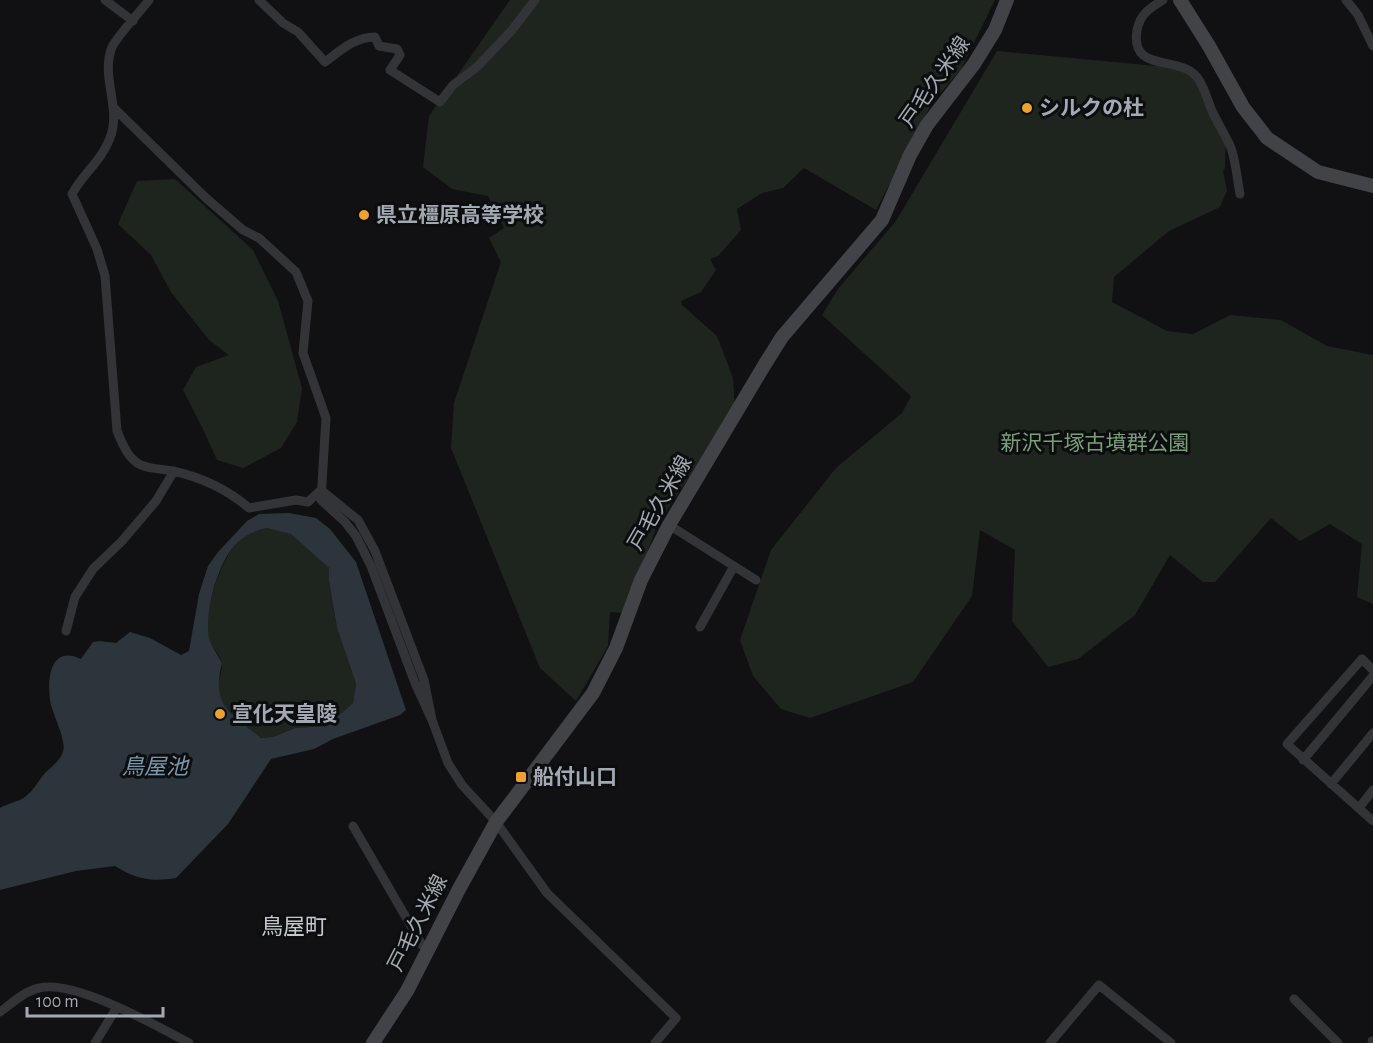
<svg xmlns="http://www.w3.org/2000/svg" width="1373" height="1043" viewBox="0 0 1373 1043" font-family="'Alegreya Sans','Noto Sans JP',sans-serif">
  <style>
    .green { fill: #1e251e }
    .water { fill: #2b353b; fill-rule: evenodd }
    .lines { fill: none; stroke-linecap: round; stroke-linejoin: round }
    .street { stroke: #323438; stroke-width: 9 }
    .secondary { stroke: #414348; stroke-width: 14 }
    .poi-dot { fill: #eda22f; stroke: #0c0d0e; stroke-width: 2 }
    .labels { text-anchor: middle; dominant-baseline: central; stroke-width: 6; stroke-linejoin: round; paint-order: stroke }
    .street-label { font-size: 21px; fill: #a3a9b3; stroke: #0c0d0e }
    .poi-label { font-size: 21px; font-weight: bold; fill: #a3a9b3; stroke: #0c0d0e; text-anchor: start }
    .park-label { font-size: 21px; fill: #7a9e7a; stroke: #0c0d0e }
    .water-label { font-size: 22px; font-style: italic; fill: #7a99ae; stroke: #0c0d0e }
    .neighbourhood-label { font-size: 22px; fill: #c4c8cf; stroke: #0c0d0e }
  </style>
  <rect width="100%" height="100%" fill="#111113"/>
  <!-- green -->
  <path class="green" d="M 510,0 L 995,0 L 961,69 L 932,103 L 876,210 L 804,168 L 783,188 L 762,193 L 737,209 L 741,230 L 718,256 L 710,259 L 716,270 L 701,292 L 681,301 L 682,305 L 717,336 L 733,378 L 735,409 L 657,525 L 626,613 L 610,612 L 608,646 L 576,701 L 540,668 L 451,448 L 454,403 L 501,262 L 489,238 L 504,228 L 488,196 L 452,189 L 423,167 L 429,116 Z
    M 997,51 L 1188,69 L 1226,134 L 1225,168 L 1223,171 L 1227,191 L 1220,207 L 1169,231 L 1114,277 L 1112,302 L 1167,331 L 1193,334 L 1230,315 L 1281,320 L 1327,346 L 1373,355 L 1373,604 L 1357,597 L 1362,544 L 1330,524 L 1300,541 L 1271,518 L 1215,582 L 1203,582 L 1170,555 L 1135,615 L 1078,659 L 1048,667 L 1012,621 L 1015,550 L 980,530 L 972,596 L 913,682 L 810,718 L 781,709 L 753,676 L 740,640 L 771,550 L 836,468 L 902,413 L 911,396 L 822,315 L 838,289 L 896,221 Z
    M 175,179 L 253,250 L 278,301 L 302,388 L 297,422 L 281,448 L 243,468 L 217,460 L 202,427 L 183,390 L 196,367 L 229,355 L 209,340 L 171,292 L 151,255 L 118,224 L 137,181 Z
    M 267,528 L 291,533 L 329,568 L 329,581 L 337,628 L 356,684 L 353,703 L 327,726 L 295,728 L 273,737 L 260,738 C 248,727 228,715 220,701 C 214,689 222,676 222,664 C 222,656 212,648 209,640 C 202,615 219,565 235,545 C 243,535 255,531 267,528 Z"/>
  <!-- water -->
  <path class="water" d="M 289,513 L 316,518 L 330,529 L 356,562 L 406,710 L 400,715 L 333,739 L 314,749 L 271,759 L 228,824 L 176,878 C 150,882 136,879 115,866 L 76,871 L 0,890 L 0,808 C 8,803 18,802 25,797 C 34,790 38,781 45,773 C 52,766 60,761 63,752 C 67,740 52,714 50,700 C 47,677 51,645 81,659 L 93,642 L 100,641 L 116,643 L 130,632 L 150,638 L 181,655 L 189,651 L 199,594 L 208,566 L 218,552 L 247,521 L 259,514 ZM 267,528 L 291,534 L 329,568 L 329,581 L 337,628 L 356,684 L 353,703 L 327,726 L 295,728 L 273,737 L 261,738 C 230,712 211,707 222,663 C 218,655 211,646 209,638 C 204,612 218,560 238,542 C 247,534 255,531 267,528 Z"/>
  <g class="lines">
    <!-- street -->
    <path class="street" d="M 105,0 L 133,21
      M 149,0 C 140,12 118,35 112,47 C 100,77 122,108 110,138 C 102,160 83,174 72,194 L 97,249 L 105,276 L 117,431 C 122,443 128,459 141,465 C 150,469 163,469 173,471 C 200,477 228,490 249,508 L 296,500 L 308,502 L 321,490
      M 259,0 L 283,23 L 298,32 L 325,62 C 341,50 355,37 375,37 L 379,46 L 397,49 L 400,55 L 390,70 L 440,102 L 453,85 L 477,67 L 512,30 L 535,0
      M 1163,0 C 1150,8 1140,14 1137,30 C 1130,74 1178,54 1197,77 C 1204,86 1208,101 1212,111 C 1218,124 1226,136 1231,148 C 1236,162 1237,179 1240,194
      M 1346,0 L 1358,15 L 1373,46
      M 115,109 L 206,198 L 243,230 L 259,238 L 296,272 L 308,301 L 303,353 L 326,418 L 321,500 L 345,522 L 356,536 L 371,566 L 415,683 L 432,720
      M 321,490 L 358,520 L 375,551 L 424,680 L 432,720 L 448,763 L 462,785 L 496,822 L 547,893 L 676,1018 L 655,1043
      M 669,525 L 756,580
      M 700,627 L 734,566
      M 66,631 L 75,597 L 93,569 L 122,541 L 156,501 L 174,471
      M 1373,670 L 1362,659 L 1287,744 L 1373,821
      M 1303,760 L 1373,676
      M 1331,784 L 1373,733
      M 1359,808 L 1373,790
      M 353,826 L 422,945 L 429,949
      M 1294,999 L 1338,1043
      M 0,1012 C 12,1003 25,991 39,988 C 74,979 157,1026 189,1043
      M 1372,1041 L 1373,1042
      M 95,1043 L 117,1007
      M 1050,1043 L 1099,985 L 1171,1043"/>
    <!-- secondary -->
    <path class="secondary" d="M 1180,0 L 1209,46 L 1243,107 L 1267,138 L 1318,172 L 1373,186
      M 373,1043 L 407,991 L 459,889 L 496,822 L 593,693 L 616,648 L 641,580 L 669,525 L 765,364 L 782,337 L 882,220 L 910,155 L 927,125 L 974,64 L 995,30 L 1007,0"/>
  </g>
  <!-- markers -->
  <g class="poi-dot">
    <circle cx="1027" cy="108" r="6"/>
    <circle cx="364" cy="215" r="6"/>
    <circle cx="220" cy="714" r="6"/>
    <rect x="515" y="771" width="12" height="12" rx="3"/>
  </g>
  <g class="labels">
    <!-- street labels -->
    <g class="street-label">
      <text transform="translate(935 82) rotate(-55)">戸毛久米線</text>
      <text transform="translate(660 503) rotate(-60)">戸毛久米線</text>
      <text transform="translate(418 923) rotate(-63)">戸毛久米線</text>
    </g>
    <!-- poi labels -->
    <g class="poi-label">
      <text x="1039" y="108">シルクの杜</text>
      <text x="376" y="215">県立橿原高等学校</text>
      <text x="232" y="714">宣化天皇陵</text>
      <text x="533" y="777">船付山口</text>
    </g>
    <!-- park labels -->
    <g class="park-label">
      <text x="1095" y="443">新沢千塚古墳群公園</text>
    </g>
    <!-- water labels -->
    <g class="water-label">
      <text x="155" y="767">鳥屋池</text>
    </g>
    <!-- neighbourhood labels -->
    <g class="neighbourhood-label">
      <text x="294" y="927">鳥屋町</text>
    </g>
  </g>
  <!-- scale -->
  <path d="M27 1007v9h136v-9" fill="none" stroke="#a3a9b3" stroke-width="3"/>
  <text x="36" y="1007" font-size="18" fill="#a3a9b3" stroke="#0c0d0e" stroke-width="4.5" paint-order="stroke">100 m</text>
</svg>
